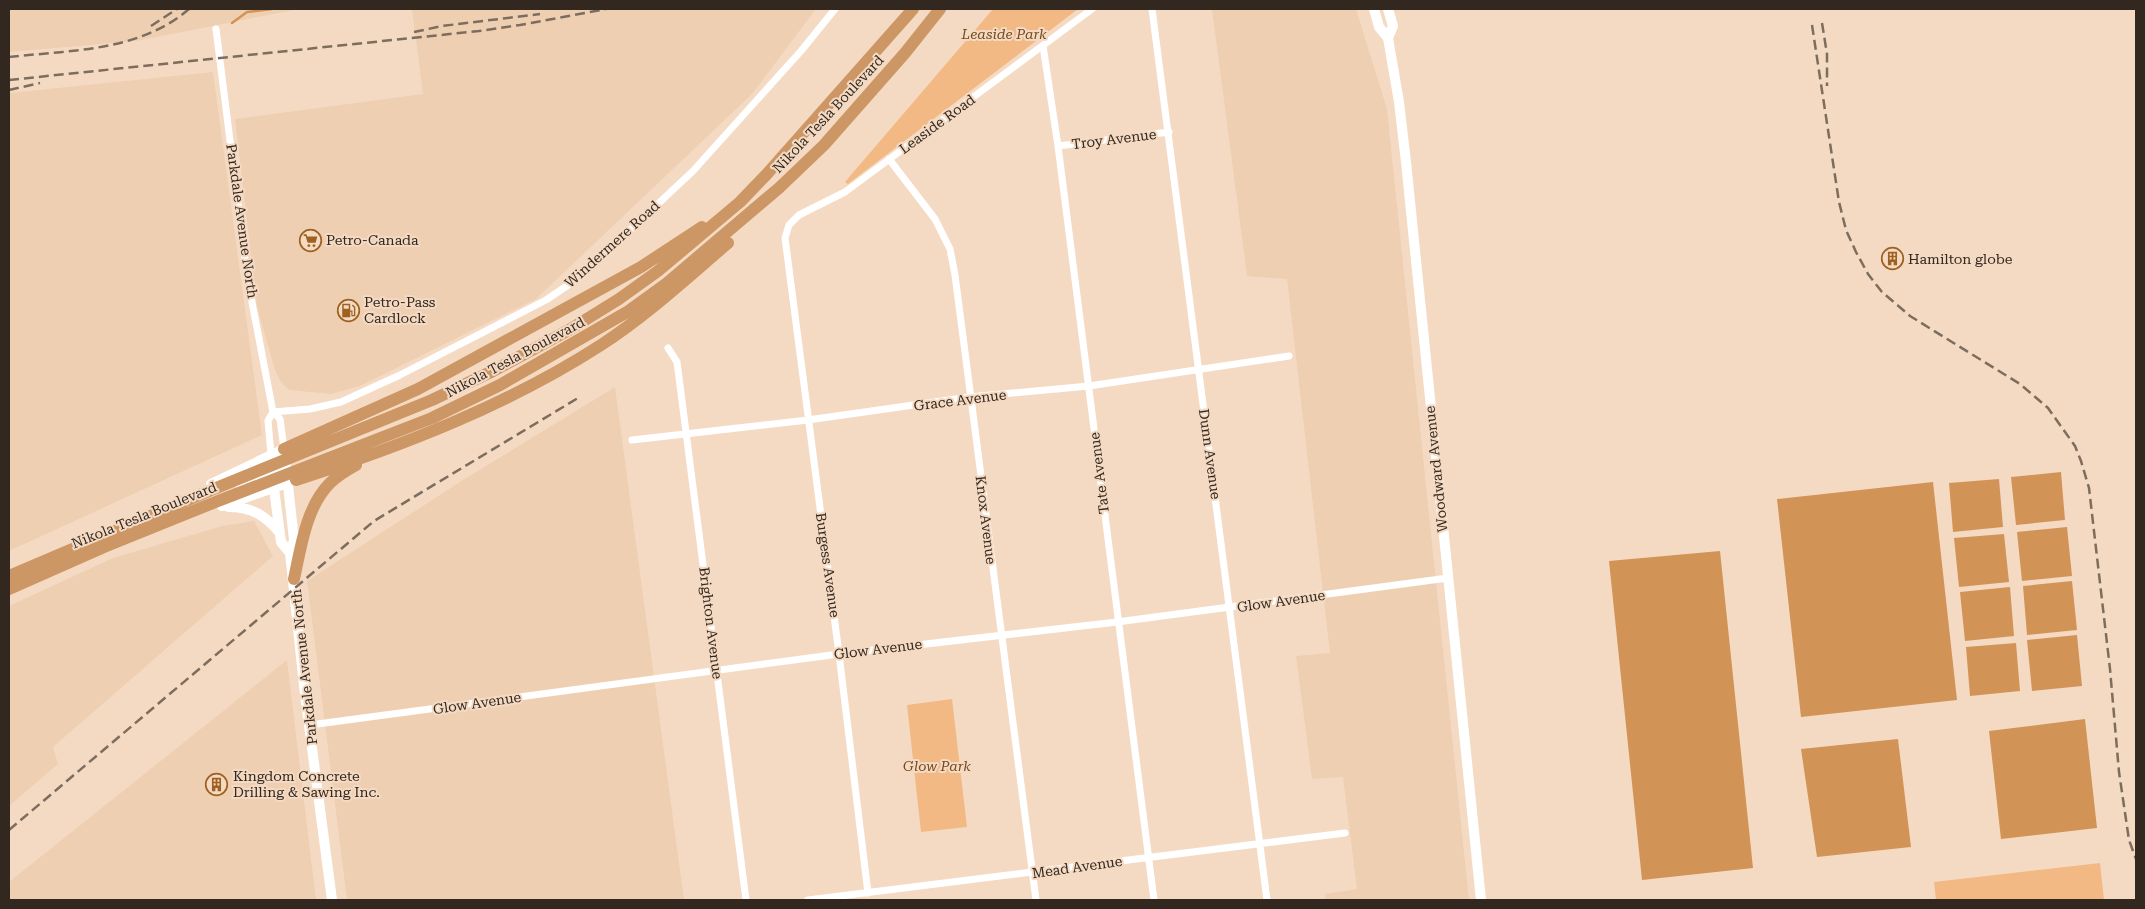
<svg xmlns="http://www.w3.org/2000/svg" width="2145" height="909" viewBox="0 0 2145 909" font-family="'Roboto Serif',serif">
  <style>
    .built { fill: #efcfb2 }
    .green { fill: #f2b984 }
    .water { fill: #d29357 }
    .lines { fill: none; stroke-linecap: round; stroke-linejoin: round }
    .stream { stroke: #d29357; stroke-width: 2.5 }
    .street { stroke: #fff; stroke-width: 7 }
    .secondary { stroke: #fff; stroke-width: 10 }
    .highway { stroke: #cd9765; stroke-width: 12 }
    .rail { stroke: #7d6d5e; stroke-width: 2.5; stroke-dasharray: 10 5; stroke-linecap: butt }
    .labels { text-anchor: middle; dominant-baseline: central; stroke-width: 4; stroke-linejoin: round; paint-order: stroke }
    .park-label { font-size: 14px; font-style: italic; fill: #74491d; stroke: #f5dac3 }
    .street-label { font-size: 14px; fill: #32281f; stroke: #f5dac3 }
    .poi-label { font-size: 14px; fill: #32281f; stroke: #f5dac3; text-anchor: start }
  </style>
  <rect width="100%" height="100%" fill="#f5dac3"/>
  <!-- built -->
  <path class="built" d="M 9,9 L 299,9 L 136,41 L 9,52 Z
    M 412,9 L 816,9 L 753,93 L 536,299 L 360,386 L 331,394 L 289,390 L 281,382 L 275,370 L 257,307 L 235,119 L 423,94 Z
    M 1212,9 L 1356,9 L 1387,109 L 1469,900 L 1325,900 L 1325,894 L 1357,889 L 1343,777 L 1312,779 L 1296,656 L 1330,653 L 1287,279 L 1247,276 Z
    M 213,72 L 262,435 L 9,551 L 9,93 Z
    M 615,387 L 684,900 L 347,900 L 307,581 L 463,480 Z
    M 254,521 L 273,556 L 53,747 L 58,764 L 9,806 L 9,606 L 113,558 L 222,526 Z
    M 287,660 L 316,900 L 9,900 L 9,882 Z"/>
  <!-- green -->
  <path class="green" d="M 993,9 L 1078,9 L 848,184 L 845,182 Z
    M 952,699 L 967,827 L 921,832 L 907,705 Z
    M 2100,863 L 2104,900 L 1936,900 L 1934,882 Z"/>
  <!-- water -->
  <path class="water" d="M 2061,472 L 2065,520 L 2016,525 L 2011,477 Z
    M 1999,479 L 2003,527 L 1953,532 L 1949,483 Z
    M 1933,482 L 1957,700 L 1801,717 L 1777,499 Z
    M 2067,527 L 2072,576 L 2022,581 L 2017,532 Z
    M 2004,534 L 2009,582 L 1959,587 L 1954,538 Z
    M 1720,551 L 1753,868 L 1642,880 L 1609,561 Z
    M 2072,581 L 2077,630 L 2027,635 L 2023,586 Z
    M 2010,587 L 2014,636 L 1965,641 L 1960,592 Z
    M 2077,635 L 2082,686 L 2032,691 L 2027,640 Z
    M 2016,643 L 2020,691 L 1970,696 L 1966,647 Z
    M 2085,719 L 2097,828 L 2001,839 L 1989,731 Z
    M 1898,739 L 1911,847 L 1817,857 L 1801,749 Z"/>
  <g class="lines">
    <!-- stream -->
    <path class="stream" d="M 232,23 L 247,12 L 272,9"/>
    <!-- street -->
    <path class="street" d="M 1152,9 L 1267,900
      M 216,29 L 247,276 L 273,412 L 280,419 L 284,449
      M 1043,46 L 1058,146 L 1154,900
      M 1058,146 L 1169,132
      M 889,159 L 935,219 L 950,249 L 955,275 L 1036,900
      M 668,348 L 677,362 L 746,900
      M 273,412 L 310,409 L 341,402 L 400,375 L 546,300 L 580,277 L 693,171 L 801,51 L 835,9
      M 632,440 L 808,420 L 970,397 L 1089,386 L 1289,356
      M 271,454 L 268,421 L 273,412
      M 310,725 L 839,654 L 1117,622 L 1448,578
      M 868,893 L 839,654 L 785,238 L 789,225 L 799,215 L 845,192 L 1092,9
      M 808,900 L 1345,833"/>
    <!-- secondary -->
    <path class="secondary" d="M 1374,9 L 1379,27 L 1388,38
      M 1388,9 L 1393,26 L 1388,38 L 1399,102 L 1406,162 L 1481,900
      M 286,467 L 294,540 L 290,553 L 305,695 L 332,900
      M 273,481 L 281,542 L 290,553
      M 211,484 L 284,449
      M 241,487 L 273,471 L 278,466
      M 222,506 L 287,483
      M 228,507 C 252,507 265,515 280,533"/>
    <!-- highway -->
    <path class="highway" d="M 284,449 L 418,389 L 641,267 L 702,227
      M 296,480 C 402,446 508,405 601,345 C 647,315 687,278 728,243
      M 9,576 L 216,488 L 432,400 L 493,371 L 569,330 L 619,299 L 658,271 L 740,202 L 766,175 L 913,9
      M 294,579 C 301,547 306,507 330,483 C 337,476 347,470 356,465
      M 9,589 L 104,547 L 213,503 L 432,418 L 500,385 L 627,312 L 667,283 L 779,188 L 824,145 L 905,53 L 940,9"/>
    <!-- rail -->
    <path class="rail" d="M 1822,23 L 1827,54 L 1827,86
      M 1812,25 L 1839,202 L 1846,230 L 1856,252 L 1868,274 L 1882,292 L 1910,316 L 2020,384 L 2048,408 L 2075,446 L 2081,461 L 2089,488 L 2110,669 L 2119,772 L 2129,840 L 2136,859
      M 151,26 L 177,9
      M 414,32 L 442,26 L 540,14
      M 9,57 C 71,50 139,52 189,9
      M 9,80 L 479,31 L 520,25 L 606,9
      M 9,90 L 40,83
      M 9,830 L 374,521 L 578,398"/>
  </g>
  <!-- icons -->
  <defs>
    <symbol id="supermarket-ring" viewBox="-11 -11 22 22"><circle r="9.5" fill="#f5dac3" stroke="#9d6222" stroke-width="1.5"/><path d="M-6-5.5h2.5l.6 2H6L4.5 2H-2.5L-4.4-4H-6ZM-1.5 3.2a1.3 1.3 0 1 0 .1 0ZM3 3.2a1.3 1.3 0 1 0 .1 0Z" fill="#9d6222"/></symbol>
    <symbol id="building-ring" viewBox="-11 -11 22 22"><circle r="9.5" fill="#f5dac3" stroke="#9d6222" stroke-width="1.5"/><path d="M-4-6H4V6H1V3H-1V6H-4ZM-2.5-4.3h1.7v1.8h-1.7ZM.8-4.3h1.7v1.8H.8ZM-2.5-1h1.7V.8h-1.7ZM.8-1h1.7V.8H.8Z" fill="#9d6222"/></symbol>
    <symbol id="fuel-ring" viewBox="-11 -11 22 22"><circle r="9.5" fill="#f5dac3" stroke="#9d6222" stroke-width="1.5"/><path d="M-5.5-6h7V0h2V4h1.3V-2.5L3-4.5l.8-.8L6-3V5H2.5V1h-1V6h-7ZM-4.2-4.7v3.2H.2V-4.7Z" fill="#9d6222"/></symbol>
  </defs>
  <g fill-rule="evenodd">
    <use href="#supermarket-ring" x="298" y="228" width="25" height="25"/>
    <use href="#building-ring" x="1880" y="246" width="25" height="25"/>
    <use href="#fuel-ring" x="336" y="298" width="25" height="25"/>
    <use href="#building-ring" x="204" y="772" width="25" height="25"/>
  </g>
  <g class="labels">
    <!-- park labels -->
    <g class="park-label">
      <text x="1004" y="34">Leaside Park</text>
      <text x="937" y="766">Glow Park</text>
    </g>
    <!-- street labels -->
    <g class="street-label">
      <text transform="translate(828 114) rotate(-47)">Nikola Tesla Boulevard</text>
      <text transform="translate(937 124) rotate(-36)">Leaside Road</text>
      <text transform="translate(1114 139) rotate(-7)">Troy Avenue</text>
      <text transform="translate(242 221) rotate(82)">Parkdale Avenue North</text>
      <text transform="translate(612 244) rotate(-42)">Windermere Road</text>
      <text transform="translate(515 357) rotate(-28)">Nikola Tesla Boulevard</text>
      <text transform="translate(960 400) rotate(-7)">Grace Avenue</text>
      <text transform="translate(1210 454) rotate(82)">Dunn Avenue</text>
      <text transform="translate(1436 469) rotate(-96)">Woodward Avenue</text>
      <text transform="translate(1099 473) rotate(-97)">Tate Avenue</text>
      <text transform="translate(144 515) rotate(-22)">Nikola Tesla Boulevard</text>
      <text transform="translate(986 520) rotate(83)">Knox Avenue</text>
      <text transform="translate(828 565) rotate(82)">Burgess Avenue</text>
      <text transform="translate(1281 601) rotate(-8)">Glow Avenue</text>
      <text transform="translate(711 623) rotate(83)">Brighton Avenue</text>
      <text transform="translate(878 649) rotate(-7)">Glow Avenue</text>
      <text transform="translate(304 667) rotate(-96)">Parkdale Avenue North</text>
      <text transform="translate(477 703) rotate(-8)">Glow Avenue</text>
      <text transform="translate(1077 867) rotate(-8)">Mead Avenue</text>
    </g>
    <!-- poi labels -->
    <g class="poi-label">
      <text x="326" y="240">Petro-Canada</text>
      <text x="1908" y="259">Hamilton globe</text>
      <text x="364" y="302">Petro-Pass<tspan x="364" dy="16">Cardlock</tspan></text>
      <text x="233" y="776">Kingdom Concrete<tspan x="233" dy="16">Drilling &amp; Sawing Inc.</tspan></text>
    </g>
  </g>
  <!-- border -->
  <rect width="2145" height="909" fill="none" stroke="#32281f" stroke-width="20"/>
</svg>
